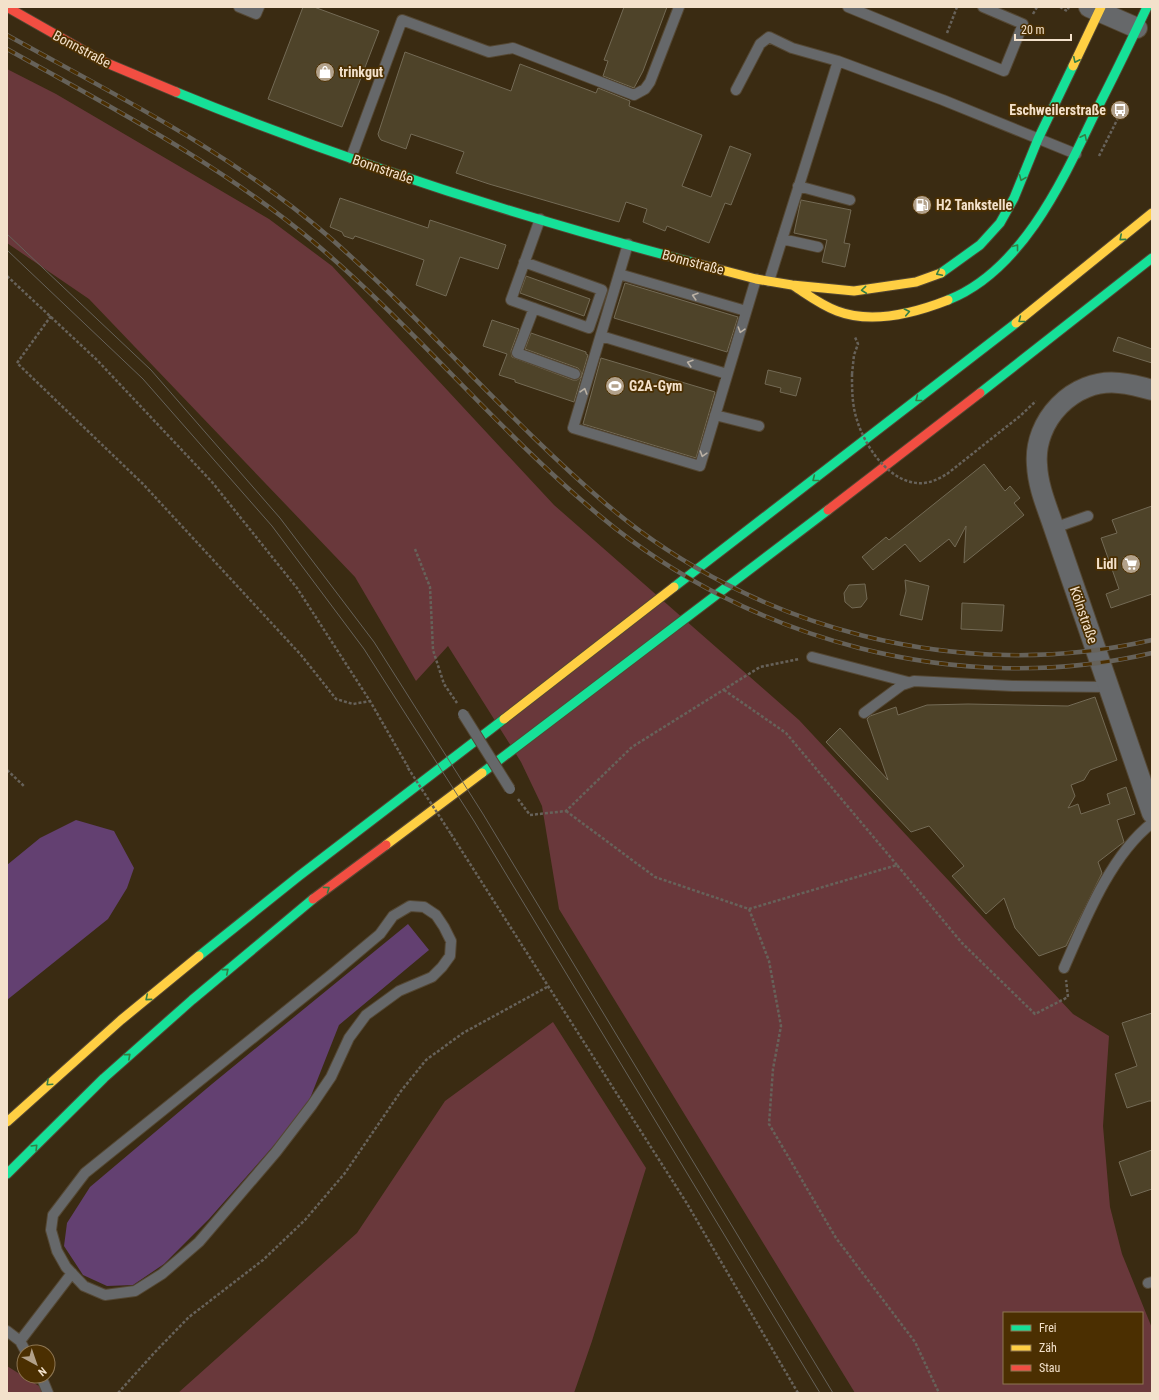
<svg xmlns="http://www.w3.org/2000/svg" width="1159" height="1400" viewBox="0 0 1159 1400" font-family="'Roboto Condensed',sans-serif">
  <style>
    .green { fill: #69383b; fill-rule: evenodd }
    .water { fill: #634071 }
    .building { fill: #4e4329; stroke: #736a55 }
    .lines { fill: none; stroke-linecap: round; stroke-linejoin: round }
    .lane-casing { stroke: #544733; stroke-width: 12 }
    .street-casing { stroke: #544733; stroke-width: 22 }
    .fast-casing { stroke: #544733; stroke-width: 11 }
    .slow-casing { stroke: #544733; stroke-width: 11 }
    .jam-casing { stroke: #544733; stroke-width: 11 }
    .path { stroke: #67625a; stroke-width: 2.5; stroke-dasharray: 3 2; stroke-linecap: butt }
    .lane { stroke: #66686a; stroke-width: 10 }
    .street { stroke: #66686a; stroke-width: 20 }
    .fast { stroke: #16e098; stroke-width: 9 }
    .slow { stroke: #ffcf43; stroke-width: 9 }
    .jam { stroke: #f24e42; stroke-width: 9 }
    .tram { stroke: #66625a; stroke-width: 1 }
    .rail-casing { stroke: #66625a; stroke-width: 4.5 }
    .rail { stroke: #4b2f01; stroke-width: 3; stroke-dasharray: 9; stroke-linecap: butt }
    .lane-bridge-casing { stroke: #544733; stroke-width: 12; stroke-linecap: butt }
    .path-bridge { stroke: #67625a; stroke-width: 2.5; stroke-dasharray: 3 2; stroke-linecap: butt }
    .lane-bridge { stroke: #66686a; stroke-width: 10 }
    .oneway { stroke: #337f45 }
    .oneway2 { stroke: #bbb1a4 }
    .labels { text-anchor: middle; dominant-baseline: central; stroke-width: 3.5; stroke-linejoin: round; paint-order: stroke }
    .street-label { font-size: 14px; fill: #f3e1cb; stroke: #4b2f01 }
    .poi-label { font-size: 14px; font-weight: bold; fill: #f3e1cb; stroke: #4b2f01; text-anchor: start }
  </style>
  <rect width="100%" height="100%" fill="#3a2b12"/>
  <!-- green -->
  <path class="green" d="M 7,69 L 56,94 L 269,219 L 332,266 L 554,505 L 799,720 L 1073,1014 L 1109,1036 L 1103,1126 L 1110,1207 L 1122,1254 L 1152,1328 L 1152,1393 L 855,1393 L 559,909 L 542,806 L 521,762 L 448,646 L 416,681 L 355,577 L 89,299 L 7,243 ZM 1004,1313 L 1142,1313 L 1142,1383 L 1004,1383 Z
    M 553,1022 L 646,1168 L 592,1341 L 574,1393 L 178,1393 L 357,1233 L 445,1101 Z
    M 7,1366 L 50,1393 L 7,1393 Z"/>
  <!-- water -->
  <path class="water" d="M 76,820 L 114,831 L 134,868 L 127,888 L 108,919 L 7,1000 L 7,865 L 40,838 Z
    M 408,924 L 429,950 L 339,1025 L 309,1101 L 276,1143 L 209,1219 L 164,1264 L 133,1285 L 107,1286 L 83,1275 L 64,1246 L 67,1223 L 90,1187 L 212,1084 Z"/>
  <!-- building -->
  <path class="building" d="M 303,7 L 314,7 L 379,31 L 342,127 L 268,99 Z
    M 624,7 L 667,7 L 643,71 L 634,88 L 603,76 L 608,61 L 604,60 Z
    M 405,52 L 511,91 L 520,64 L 596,93 L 598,88 L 630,101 L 629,106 L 702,135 L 682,186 L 711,197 L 730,146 L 751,154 L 731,205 L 725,203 L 709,243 L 667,226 L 665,231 L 643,222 L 647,209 L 626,202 L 619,222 L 489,184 L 456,173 L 464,152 L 411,134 L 406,149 L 381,140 L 379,137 L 378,134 Z
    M 340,198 L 428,228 L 430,220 L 506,245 L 498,269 L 460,257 L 446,296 L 416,285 L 424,260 L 355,236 L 353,239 L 344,236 L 342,232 L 330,227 Z
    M 801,200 L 851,210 L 844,243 L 850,244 L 845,267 L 822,262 L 827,240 L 794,233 Z
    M 526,276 L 590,299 L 584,316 L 520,293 Z
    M 625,283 L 738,317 L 727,352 L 614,318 Z
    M 492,320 L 519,329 L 511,351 L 512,357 L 573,380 L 577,380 L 581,377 L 581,372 L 578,368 L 525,349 L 531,333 L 586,352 L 586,354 L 588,355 L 574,402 L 515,382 L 515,380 L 499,375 L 507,354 L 483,346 Z
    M 1118,337 L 1152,349 L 1152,363 L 1113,351 Z
    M 601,358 L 715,392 L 696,458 L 583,424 Z
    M 768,370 L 801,378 L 796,396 L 780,392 L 781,388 L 765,384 Z
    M 984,464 L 1005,491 L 1010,486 L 1020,498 L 1014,503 L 1024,515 L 964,563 L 966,526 L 955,547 L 949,539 L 920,562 L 905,544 L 873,570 L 862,557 L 886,537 L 889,540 Z
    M 1152,506 L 1152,594 L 1111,608 L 1106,594 L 1119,589 L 1101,538 L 1117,533 L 1112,520 Z
    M 905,580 L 929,586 L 922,620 L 900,615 L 906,591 Z
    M 865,584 L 867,599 L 861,607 L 852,608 L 845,602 L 844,593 L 849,585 Z
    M 962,603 L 1004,605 L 1002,631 L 961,629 Z
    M 1095,697 L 1117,760 L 1090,770 L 1084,780 L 1071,785 L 1075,796 L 1068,808 L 1078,804 L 1081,814 L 1110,804 L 1107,794 L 1126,787 L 1135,814 L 1117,820 L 1124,842 L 1098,862 L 1102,873 L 1066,946 L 1039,956 L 1015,928 L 1004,898 L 986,914 L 952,876 L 964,866 L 929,826 L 911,832 L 826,742 L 840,728 L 888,780 L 867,719 L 870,716 L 896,707 L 898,715 L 927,705 L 968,704 L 1068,706 Z
    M 1152,1013 L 1152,1101 L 1149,1101 L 1127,1108 L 1115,1074 L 1137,1066 L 1122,1023 Z
    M 1152,1150 L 1152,1189 L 1131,1196 L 1119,1162 Z"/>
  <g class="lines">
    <defs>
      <path id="lane" d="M 239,7 L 256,14 L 259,7
        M 848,7 L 1004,71 L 1023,24 L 983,7
        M 838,61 L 943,100 L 1076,154
        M 736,90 L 760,44 L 769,37 L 792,48 L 838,61 L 769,281
        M 351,158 L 402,20 L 489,52 L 513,48 L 634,95 L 645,89 L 650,82 L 679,7
        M 798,186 L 850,200
        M 782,239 L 818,247
        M 628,244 L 573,428 L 700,466 L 756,279
        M 524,262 L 602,290 L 589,328 L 511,300 L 540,219
        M 619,274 L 746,311
        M 534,308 L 517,353 L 575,374
        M 601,336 L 727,374
        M 715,415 L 759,426
        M 1054,528 L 1088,516
        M 812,657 L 908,682
        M 864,713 L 902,685 L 914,681 L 1013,686 L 1109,687
        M 410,906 L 424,907 L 436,915 L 444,927 L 451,941 L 450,956 L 442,967 L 432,977 L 399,991 L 366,1015 L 349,1038 L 331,1077 L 312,1105 L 276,1152 L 199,1242 L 162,1274 L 135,1291 L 105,1295 L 84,1286 L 66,1267 L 57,1251 L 51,1230 L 53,1215 L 85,1173 L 331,975 L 380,934 L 393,916 Z
        M 1064,968 C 1085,920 1110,856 1152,823
        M 1148,1283 L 1152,1282
        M 7,1331 L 20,1341 L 26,1352
        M 20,1341 L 72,1273
        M 41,1376 L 48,1393"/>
      <path id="street" d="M 1089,7 L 1137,28
        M 1152,390 C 1142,387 1130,384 1119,383 C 1073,378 1033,421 1037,465 C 1038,487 1047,507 1054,528 L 1152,813"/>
      <path id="fast" d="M 176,92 C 344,161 519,217 695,263
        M 941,273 L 980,245 L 1000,223 L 1014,198 L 1038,139 L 1073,66
        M 948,300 C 1022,271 1063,180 1095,113 C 1113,78 1130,43 1147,7
        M 980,393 L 1152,258
        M 674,587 L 1016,323
        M 482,773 L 828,510
        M 199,956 L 299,876 L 504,719
        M 7,1174 L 104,1078 L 192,1000 L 313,899"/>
      <path id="slow" d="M 1073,66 L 1101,7
        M 695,263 L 756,279 L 792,285 L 854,291 L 916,282 L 941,273
        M 794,286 C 808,295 821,305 837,311 C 871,324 915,313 948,300
        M 1016,323 L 1152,213
        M 504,719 L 674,587
        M 386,845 L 482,773
        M 7,1122 L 121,1020 L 199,956"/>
      <path id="jam" d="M 7,7 L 102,61 L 176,92
        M 828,510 L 980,393
        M 313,899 L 386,845"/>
    </defs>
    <!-- lane casing -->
    <use href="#lane" class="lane-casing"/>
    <!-- street casing -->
    <use href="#street" class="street-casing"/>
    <!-- fast casing -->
    <use href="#fast" class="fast-casing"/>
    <!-- slow casing -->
    <use href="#slow" class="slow-casing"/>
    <!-- jam casing -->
    <use href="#jam" class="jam-casing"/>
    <!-- path -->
    <path class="path" d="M 1060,7 L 1067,11 L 1069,7
      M 1033,14 L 1037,7
      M 947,33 L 957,7
      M 1099,156 L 1124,106
      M 7,276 L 97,360 L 212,482 L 297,588 L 370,701 L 408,767
      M 51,316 L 17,363 L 143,484 L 301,655 L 336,699 L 353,704 L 370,701
      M 852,374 L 854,355 L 858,344 L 855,337
      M 947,474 L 1020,416 L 1036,401
      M 415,549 L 430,587 L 433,650 L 444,684 L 457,703
      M 724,690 L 786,733 L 897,865
      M 7,770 L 25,787
      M 518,799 L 530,815 L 566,811 L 632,747 L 760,667 L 799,659
      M 566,811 L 655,877 L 749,909 L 897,865 L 962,943 L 1035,1014 L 1068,997 L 1066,980
      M 451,834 L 686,1202 L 798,1393
      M 749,909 L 769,961 L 781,1026 L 773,1069 L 769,1124 L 836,1238 L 915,1342 L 939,1393
      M 118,1393 L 155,1352 L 189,1317 L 263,1260 L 305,1220 L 345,1173 L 401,1091 L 426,1060 L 463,1033 L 547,987"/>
    <!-- lane -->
    <use href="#lane" class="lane"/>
    <!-- street -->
    <use href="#street" class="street"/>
    <!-- fast -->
    <use href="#fast" class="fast"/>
    <!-- slow -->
    <use href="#slow" class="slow"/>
    <!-- jam -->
    <use href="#jam" class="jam"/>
    <!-- tram -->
    <path class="tram" d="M 7,234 L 151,370 L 280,518 L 374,642 L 483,814 L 833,1393
      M 7,250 L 143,379 L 272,526 L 364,649 L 474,821 L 820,1393"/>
    <defs>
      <path id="rail" d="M 7,35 C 117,96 232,153 328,236 C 425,321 508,420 606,504 C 754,630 962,684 1152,640
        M 7,49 C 114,109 222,165 316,244 C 416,329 499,432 600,516 C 750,641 960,698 1152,653"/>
    </defs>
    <!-- rail casing -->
    <use href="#rail" class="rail-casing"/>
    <!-- rail -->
    <use href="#rail" class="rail"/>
    <defs>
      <path id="lane-bridge" d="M 463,714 L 510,789"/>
    </defs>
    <!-- lane-bridge casing -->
    <use href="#lane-bridge" class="lane-bridge-casing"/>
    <!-- path-bridge -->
    <path class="path-bridge" d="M 852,374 C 852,390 852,405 857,420 C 865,447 891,486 924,483 C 933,482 940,478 947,474
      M 408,768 L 451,834"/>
    <!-- lane-bridge -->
    <use href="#lane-bridge" class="lane-bridge"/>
  </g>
  <!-- one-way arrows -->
  <defs><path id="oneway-chevron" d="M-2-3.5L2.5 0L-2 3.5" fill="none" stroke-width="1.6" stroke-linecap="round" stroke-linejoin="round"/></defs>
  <g class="oneway">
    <use href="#oneway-chevron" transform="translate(1076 60) rotate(116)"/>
    <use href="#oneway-chevron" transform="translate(1084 137) rotate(-64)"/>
    <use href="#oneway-chevron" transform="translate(1022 178) rotate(112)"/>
    <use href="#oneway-chevron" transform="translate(1122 238) rotate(139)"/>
    <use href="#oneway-chevron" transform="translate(1016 247) rotate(-52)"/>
    <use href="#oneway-chevron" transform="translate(939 273) rotate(154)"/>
    <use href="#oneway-chevron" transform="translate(864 290) rotate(174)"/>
    <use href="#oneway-chevron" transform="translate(907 312) rotate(-12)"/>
    <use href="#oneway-chevron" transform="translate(1021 320) rotate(142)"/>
    <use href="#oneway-chevron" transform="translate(918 399) rotate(142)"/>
    <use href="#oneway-chevron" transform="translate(815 479) rotate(142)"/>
    <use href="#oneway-chevron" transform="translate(327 889) rotate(-36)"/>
    <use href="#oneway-chevron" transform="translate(226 971) rotate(-40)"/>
    <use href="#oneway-chevron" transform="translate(148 998) rotate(140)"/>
    <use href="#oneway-chevron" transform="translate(128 1056) rotate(-42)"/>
    <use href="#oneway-chevron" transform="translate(49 1083) rotate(137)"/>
    <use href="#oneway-chevron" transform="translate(35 1147) rotate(-45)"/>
  </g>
  <g class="oneway2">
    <use href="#oneway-chevron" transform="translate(695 296) rotate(-163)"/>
    <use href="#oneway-chevron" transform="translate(741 330) rotate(107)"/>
    <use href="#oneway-chevron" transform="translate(690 363) rotate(-163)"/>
    <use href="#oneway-chevron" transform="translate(584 391) rotate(-73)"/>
    <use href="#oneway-chevron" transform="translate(703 454) rotate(107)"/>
  </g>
  <!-- icons -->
  <defs>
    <symbol id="shop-disc" viewBox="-11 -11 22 22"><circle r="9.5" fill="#b2a18a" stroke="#4b2f01"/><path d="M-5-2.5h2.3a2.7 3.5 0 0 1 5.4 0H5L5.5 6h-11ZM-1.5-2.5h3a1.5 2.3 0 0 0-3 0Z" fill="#fff"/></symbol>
    <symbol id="bus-disc" viewBox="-11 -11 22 22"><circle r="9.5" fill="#b2a18a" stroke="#4b2f01"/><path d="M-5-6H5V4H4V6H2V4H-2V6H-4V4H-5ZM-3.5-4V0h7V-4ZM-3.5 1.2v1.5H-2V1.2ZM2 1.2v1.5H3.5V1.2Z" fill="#fff"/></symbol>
    <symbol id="fuel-disc" viewBox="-11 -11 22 22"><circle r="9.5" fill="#b2a18a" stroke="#4b2f01"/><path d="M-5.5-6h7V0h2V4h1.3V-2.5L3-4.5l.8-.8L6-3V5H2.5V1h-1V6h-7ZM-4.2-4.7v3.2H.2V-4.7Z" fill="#fff"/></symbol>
    <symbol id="stadium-disc" viewBox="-11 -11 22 22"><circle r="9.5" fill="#b2a18a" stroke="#4b2f01"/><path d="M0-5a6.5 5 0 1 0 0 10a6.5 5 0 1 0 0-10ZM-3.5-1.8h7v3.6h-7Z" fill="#fff"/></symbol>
    <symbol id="supermarket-disc" viewBox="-11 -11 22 22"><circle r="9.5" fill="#b2a18a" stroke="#4b2f01"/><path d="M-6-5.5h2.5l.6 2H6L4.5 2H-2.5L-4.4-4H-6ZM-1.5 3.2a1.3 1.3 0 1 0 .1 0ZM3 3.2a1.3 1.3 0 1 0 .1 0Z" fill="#fff"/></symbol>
  </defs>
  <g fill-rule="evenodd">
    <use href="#shop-disc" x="314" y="61" width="22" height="22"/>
    <use href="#bus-disc" x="1109" y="99" width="22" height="22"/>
    <use href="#fuel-disc" x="911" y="194" width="22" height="22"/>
    <use href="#stadium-disc" x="604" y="375" width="22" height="22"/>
    <use href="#supermarket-disc" x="1120" y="553" width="22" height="22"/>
  </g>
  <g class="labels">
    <!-- street labels -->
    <g class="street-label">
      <text transform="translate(82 49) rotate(28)">Bonnstraße</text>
      <text transform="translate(383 169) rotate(19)">Bonnstraße</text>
      <text transform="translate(693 262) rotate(15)">Bonnstraße</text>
      <text transform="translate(1084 615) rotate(71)">Kölnstraße</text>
    </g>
    <!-- poi labels -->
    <g class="poi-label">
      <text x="339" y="72">trinkgut</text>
      <text x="1106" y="110" text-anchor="end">Eschweilerstraße</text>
      <text x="936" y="205">H2 Tankstelle</text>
      <text x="629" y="386">G2A-Gym</text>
      <text x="1117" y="564" text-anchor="end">Lidl</text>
    </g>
  </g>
  <!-- border -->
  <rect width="1159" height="1400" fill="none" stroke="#f3e1cb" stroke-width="16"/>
  <!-- legend -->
  <rect x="1003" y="1312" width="140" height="72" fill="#4b2f01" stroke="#8e7652"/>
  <rect x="1011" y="1325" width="20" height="6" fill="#16e098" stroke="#8e7652"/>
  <text x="1039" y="1332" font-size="12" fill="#f3e1cb">Frei</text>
  <rect x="1011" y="1345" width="20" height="6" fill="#ffcf43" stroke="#8e7652"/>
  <text x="1039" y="1352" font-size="12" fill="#f3e1cb">Zäh</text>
  <rect x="1011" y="1365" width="20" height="6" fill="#f24e42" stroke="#8e7652"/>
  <text x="1039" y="1372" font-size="12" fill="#f3e1cb">Stau</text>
  <!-- north arrow -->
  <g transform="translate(36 1364) rotate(140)"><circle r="19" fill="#4b2f01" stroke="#8e7652"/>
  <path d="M0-3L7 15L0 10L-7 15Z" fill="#b2a18a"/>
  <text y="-6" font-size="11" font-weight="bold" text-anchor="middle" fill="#f3e1cb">N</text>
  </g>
  <!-- scale -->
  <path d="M1015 34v6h56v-6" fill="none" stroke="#f3e1cb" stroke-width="2"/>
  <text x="1021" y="34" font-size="12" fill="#f3e1cb" stroke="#4b2f01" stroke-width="3" paint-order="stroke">20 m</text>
</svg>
